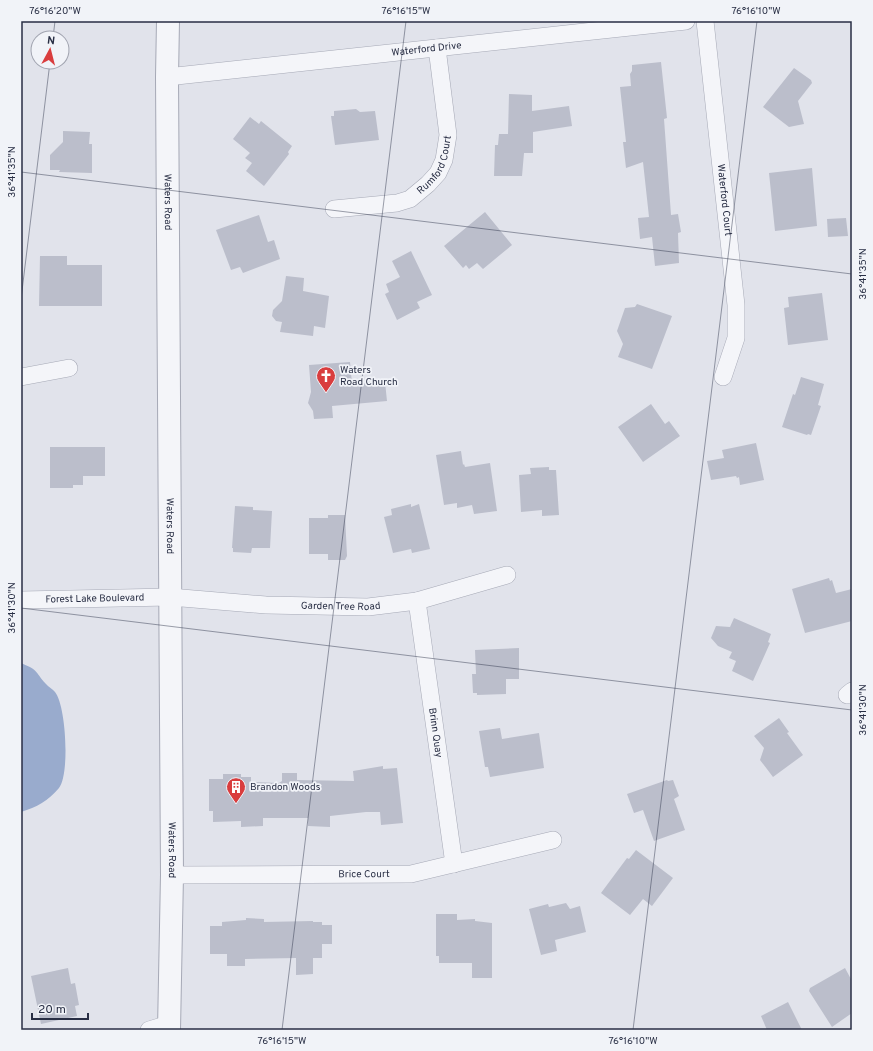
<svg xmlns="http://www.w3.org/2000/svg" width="873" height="1051" viewBox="0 0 873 1051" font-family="Overpass,sans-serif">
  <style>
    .water { fill: #99abcd }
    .building { fill: #bbbecb }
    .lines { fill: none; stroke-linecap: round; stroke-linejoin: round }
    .minor-casing { stroke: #a6a9b6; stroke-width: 18 }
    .tertiary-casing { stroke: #a6a9b6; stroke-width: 24 }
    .minor { stroke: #f4f5f9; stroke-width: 17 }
    .tertiary { stroke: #f4f5f9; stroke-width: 22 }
    .ticks { fill: none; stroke: #282e44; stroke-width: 1; stroke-opacity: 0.45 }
    .labels { text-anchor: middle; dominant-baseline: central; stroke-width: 3.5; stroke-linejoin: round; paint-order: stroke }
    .street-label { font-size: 10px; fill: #282e44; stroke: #f1f3f8 }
    .poi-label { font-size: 10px; fill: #282e44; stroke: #f1f3f8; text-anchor: start }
    .neatline { fill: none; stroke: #282e44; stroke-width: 1.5 }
    .ticks-label { font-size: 10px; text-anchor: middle; fill: #282e44 }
  </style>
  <rect width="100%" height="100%" fill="#e1e3eb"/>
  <!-- water -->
  <path class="water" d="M 21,663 C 40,671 34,671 46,684 C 48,687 53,689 55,692 C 66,705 70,774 59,788 C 48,801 37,807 21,812 Z"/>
  <!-- building -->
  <path class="building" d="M 661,62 L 667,118 L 664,119 L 671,215 L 678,214 L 681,232 L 678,233 L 679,263 L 655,266 L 652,237 L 640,239 L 638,218 L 649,217 L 643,162 L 626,168 L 623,142 L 626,142 L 620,87 L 631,86 L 630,74 L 632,71 L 632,65 Z
    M 794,68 L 811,80 L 812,83 L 798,101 L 804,124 L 789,127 L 763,107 Z
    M 509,94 L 532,95 L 532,111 L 569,106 L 572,126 L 533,132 L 533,153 L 524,153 L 522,176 L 494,176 L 495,145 L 498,145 L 499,134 L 508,134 Z
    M 356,109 L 360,112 L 375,111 L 379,140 L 335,145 L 331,116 L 334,116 L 334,111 Z
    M 250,117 L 259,124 L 261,121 L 292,146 L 288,152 L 289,154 L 264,186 L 246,171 L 252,163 L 245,158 L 250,153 L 233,139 Z
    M 63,131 L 90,132 L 89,144 L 92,144 L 92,173 L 59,172 L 60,170 L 50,170 L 50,155 L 63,142 Z
    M 812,168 L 817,226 L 775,231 L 769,173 Z
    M 485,212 L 512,245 L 483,269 L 477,263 L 469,269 L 466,265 L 463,268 L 444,246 Z
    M 259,215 L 268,242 L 274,240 L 280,259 L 243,273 L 240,267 L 231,270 L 216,230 Z
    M 846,218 L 848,236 L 828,237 L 827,219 Z
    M 411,251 L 432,295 L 417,302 L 420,308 L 397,320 L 385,294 L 389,292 L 386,284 L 400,277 L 392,261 Z
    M 40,256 L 67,256 L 67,265 L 102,265 L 102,306 L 39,306 Z
    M 286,276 L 304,278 L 303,291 L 329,296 L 325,328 L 314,326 L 313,336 L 280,332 L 282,322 L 276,321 L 272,316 L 273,310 L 282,301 Z
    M 822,293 L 828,340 L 788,345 L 784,308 L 789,307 L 788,297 Z
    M 637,304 L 672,316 L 652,369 L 618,357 L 623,344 L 617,331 L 625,308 L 635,307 Z
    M 350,362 L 352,384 L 385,382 L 387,401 L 332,406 L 333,418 L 314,419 L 313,411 L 308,403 L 311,392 L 309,365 Z
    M 801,377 L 824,384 L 818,405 L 821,406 L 811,435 L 808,434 L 807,435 L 782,427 L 793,394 L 795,395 Z
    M 651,404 L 665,424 L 669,421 L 680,436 L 643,462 L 618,427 Z
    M 756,443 L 764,480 L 740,485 L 739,477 L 737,478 L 736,476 L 711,480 L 707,461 L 724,458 L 722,450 Z
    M 50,447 L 105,447 L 105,476 L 83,476 L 83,485 L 73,485 L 73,488 L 50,488 Z
    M 461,451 L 463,465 L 464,464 L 465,467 L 490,463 L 497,511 L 474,514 L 472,505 L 457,508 L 457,503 L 444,505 L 436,455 Z
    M 549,467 L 549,470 L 556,470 L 559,515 L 542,516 L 542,510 L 521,512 L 519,475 L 531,474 L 530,468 Z
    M 411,504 L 411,507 L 419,504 L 430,549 L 412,553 L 411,549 L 393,553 L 384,517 L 392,515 L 391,509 Z
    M 235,506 L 253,507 L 253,510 L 272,511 L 270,548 L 252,548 L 251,553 L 233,552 L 233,548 L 232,548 Z
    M 328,515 L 345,515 L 347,556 L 345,560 L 328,560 L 328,554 L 309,554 L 309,518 L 328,518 Z
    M 829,578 L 830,581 L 832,580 L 836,593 L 852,589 L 852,621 L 805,633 L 792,589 Z
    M 734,618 L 771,634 L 768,642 L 770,643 L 753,681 L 732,671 L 736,661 L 729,658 L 732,652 L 718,646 L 711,638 L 716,626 L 730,627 Z
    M 519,648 L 519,679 L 506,679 L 506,694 L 477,695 L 477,693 L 473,693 L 472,674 L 476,674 L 475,650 Z
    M 779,718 L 789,732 L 787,733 L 803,755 L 773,777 L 760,760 L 764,748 L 754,736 Z
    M 500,728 L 502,739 L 539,733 L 544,768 L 490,777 L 488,767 L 485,767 L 479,731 Z
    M 383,766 L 383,769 L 397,768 L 403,823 L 381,825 L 380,812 L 366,812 L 330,816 L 330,827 L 308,826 L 308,818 L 263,818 L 263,826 L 241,827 L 241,821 L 213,822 L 213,811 L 209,811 L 209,779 L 223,779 L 223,774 L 241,774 L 241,777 L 251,777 L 251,782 L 279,783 L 282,781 L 282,773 L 297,773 L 297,780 L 354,781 L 353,771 Z
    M 667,780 L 668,781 L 673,780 L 679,796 L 674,799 L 685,830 L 654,841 L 643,810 L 634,813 L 627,794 Z
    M 636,850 L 673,878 L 652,906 L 643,899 L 630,915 L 601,893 L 627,858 L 629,859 Z
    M 566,903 L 570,909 L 580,906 L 586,932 L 555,940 L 557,951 L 541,955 L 529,909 L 548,904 L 549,907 Z
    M 436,914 L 457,914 L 457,920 L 475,919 L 475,921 L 492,923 L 492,978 L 472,978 L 472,963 L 439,963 L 439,956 L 436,956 Z
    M 246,918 L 264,919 L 264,922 L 313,921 L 313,922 L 322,922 L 322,925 L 332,925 L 332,944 L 322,944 L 322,958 L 313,958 L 313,974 L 296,975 L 296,958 L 245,959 L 245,966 L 227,966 L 227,954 L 210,954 L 210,926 L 222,926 L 222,922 L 246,920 Z
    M 68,968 L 71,984 L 75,983 L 79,1005 L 75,1006 L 77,1016 L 41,1024 L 31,976 Z
    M 845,968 L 852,981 L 852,1013 L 832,1027 L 809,991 L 810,988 Z
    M 788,1002 L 802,1030 L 767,1030 L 761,1016 Z"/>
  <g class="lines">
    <defs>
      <g id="minor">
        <path id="s1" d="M 705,21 L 736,305 L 736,338 L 723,377"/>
        <path id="s2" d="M 167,77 L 686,21"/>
        <path id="s3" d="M 334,209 L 397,203 L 410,199 L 428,184 L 438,173 L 444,160 L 448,135 L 437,48"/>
        <path d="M 21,377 L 69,368"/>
        <path id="s4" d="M 21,600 L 170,597 L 266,605 L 368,607 L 417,601 L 507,575"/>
        <path id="s5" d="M 417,601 L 454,864"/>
        <path d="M 847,695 L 852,691"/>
        <path id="s6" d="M 172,875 L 411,874 L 553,840"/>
        <path d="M 149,1030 L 169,1024"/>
      </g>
      <g id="tertiary">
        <path id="s7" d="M 168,21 L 167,77 L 172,875 L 169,1030"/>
      </g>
    </defs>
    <!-- minor casing -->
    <use href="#minor" class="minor-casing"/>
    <!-- tertiary casing -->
    <use href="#tertiary" class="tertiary-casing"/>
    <!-- minor -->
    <use href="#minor" class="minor"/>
    <!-- tertiary -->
    <use href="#tertiary" class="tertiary"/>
  </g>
  <!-- ticks -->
  <path class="ticks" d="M 53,38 L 55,21M 21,172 L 852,274M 21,299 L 50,62M 21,608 L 852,710M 282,1030 L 406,21M 633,1030 L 757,21"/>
  <!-- icons -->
  <defs>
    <symbol id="church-pin" viewBox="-11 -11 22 30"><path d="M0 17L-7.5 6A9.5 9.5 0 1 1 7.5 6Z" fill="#d93d3e" stroke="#f1f3f8"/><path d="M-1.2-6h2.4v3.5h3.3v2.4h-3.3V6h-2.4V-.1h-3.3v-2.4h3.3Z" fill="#fff"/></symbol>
    <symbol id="building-pin" viewBox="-11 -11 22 30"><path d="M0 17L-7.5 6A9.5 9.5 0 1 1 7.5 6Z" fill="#d93d3e" stroke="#f1f3f8"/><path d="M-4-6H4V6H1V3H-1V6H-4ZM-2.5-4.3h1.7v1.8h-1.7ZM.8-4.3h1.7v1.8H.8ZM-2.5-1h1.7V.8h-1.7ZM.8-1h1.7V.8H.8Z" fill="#fff"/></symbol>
  </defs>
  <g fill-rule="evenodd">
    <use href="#church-pin" x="315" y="365" width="22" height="30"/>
    <use href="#building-pin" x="225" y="776" width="22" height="30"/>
  </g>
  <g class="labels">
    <!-- street labels -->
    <g class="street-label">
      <text stroke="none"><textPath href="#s2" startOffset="261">Waterford Drive</textPath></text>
      <text stroke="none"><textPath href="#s3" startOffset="121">Rumford Court</textPath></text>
      <text stroke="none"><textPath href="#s1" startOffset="180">Waterford Court</textPath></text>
      <text stroke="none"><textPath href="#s7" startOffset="181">Waters Road</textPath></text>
      <text stroke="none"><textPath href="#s7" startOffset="505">Waters Road</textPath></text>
      <text stroke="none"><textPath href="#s4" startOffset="74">Forest Lake Boulevard</textPath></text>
      <text stroke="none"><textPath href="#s4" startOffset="320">Garden Tree Road</textPath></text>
      <text stroke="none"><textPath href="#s5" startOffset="133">Brinn Quay</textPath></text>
      <text stroke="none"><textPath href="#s7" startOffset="829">Waters Road</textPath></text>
      <text stroke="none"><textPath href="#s6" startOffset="192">Brice Court</textPath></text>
    </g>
    <!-- poi labels -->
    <g class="poi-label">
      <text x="340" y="370">Waters<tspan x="340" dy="12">Road Church</tspan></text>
      <text x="250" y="787">Brandon Woods</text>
    </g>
  </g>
  <!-- border -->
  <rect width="873" height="1051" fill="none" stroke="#f1f3f8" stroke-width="44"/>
  <!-- north arrow -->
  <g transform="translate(50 50) rotate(7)"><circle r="19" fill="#f1f3f8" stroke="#a1a4b0"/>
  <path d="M0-3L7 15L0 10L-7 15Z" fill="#d93d3e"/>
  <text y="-6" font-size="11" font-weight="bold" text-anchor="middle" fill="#282e44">N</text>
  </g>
  <!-- scale -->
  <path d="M32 1013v6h56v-6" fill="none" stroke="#282e44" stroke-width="2"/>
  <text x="38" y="1013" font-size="12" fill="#282e44" stroke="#f1f3f8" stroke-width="3" paint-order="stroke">20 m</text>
  <rect x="22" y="22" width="829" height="1007" class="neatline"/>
  <g class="ticks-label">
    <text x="55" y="14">76°16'20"W</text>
    <text x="406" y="14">76°16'15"W</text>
    <text x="756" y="14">76°16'10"W</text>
    <text transform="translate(11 172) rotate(-90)" y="4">36°41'35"N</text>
    <text transform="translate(862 274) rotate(-90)" y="4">36°41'35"N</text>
    <text transform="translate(11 608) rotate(-90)" y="4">36°41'30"N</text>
    <text transform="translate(862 710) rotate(-90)" y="4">36°41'30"N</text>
    <text x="282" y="1044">76°16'15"W</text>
    <text x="633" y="1044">76°16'10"W</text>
  </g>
</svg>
